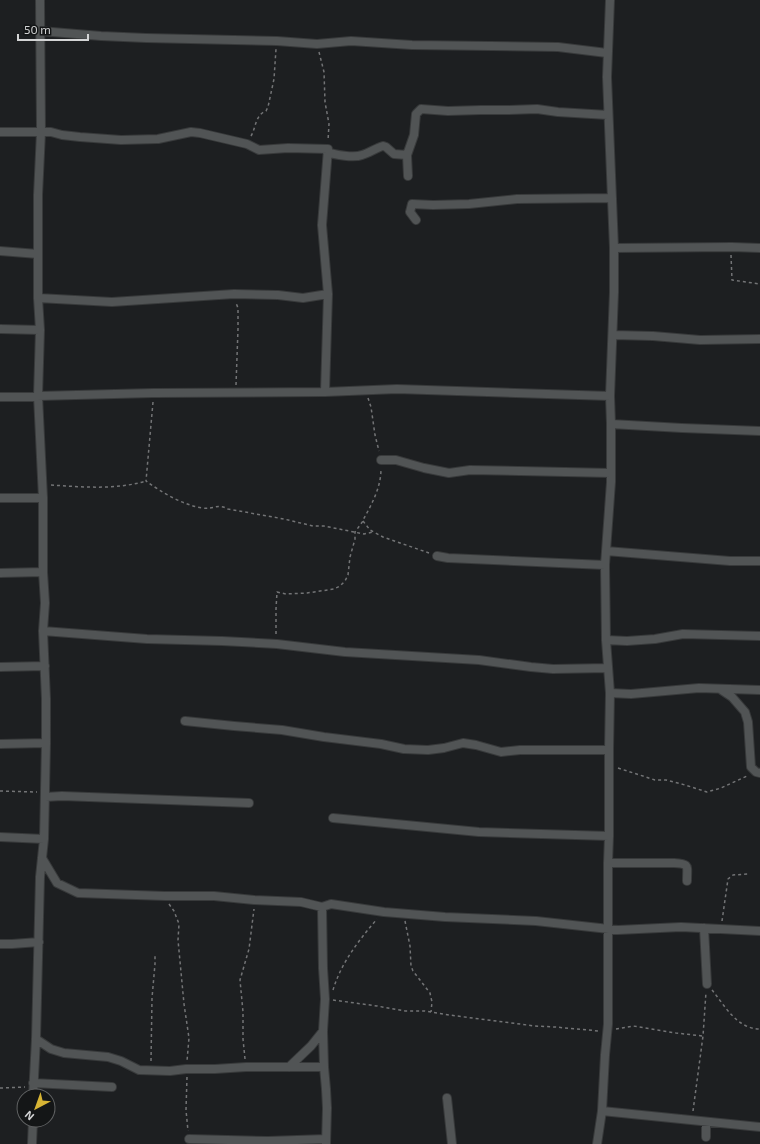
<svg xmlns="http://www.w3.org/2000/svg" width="760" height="1144" viewBox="0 0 760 1144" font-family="'Exo 2',sans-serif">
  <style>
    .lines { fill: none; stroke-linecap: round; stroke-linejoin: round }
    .street-casing { stroke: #383a3b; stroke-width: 10 }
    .path { stroke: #737476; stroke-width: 1.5; stroke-dasharray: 3 3; stroke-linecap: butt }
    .street { stroke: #515455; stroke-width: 8 }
  </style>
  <rect width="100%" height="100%" fill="#1d1f21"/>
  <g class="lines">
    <defs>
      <path id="street" d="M 40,31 L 101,36 L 146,38 L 277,41 L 317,44 L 351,41 L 412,45 L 558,47 L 607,53
        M 0,132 L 51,132 L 62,135 L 80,137 L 121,140 L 158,139 L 191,132 L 200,133 L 247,144 L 259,150 L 288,148 L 328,149 L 322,225 L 328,294 L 325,392
        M 327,152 C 335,155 354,158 362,155 C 369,153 376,148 383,146 L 386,147 L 394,154 L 407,155
        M 408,176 L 407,155 L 414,135 L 416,114 L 421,109 L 448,111 L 481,110 L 509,110 L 537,109 L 558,112 L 608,115
        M 416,220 L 410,212 L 412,204 L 433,205 L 469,204 L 517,199 L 612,198
        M 614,248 L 732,247 L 760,248
        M 0,251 L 38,254
        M 38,298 L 112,302 L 234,294 L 278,295 L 303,298 L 328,294
        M 0,329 L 40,330
        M 613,335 L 653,336 L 700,340 L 760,339
        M 0,397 L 153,393 L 325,392 L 397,389 L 610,396
        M 611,424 L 682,428 L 760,431
        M 381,460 L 396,460 L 424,468 L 449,473 L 470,470 L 611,473
        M 0,498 L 43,498
        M 606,551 L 730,561 L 760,561
        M 437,556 L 448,558 L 605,565
        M 0,573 L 43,572
        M 43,631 L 147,639 L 222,641 L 277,644 L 345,652 L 479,660 L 531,667 L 553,669 L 608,668
        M 606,640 L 627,641 L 655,639 L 683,634 L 760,636
        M 0,667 L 45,666
        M 720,689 L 732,697 L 745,712 L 748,722 L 751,767 L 756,772 L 760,773
        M 610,693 L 631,694 L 699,688 L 760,690
        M 185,721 L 234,726 L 282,730 L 324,737 L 381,744 L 404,749 L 428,750 L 444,748 L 463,743 L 476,745 L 501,752 L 520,750 L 609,750
        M 0,744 L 46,743
        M 45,797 L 62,796 L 249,803
        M 333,818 L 479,832 L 609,836
        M 0,837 L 44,839
        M 42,858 L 57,883 L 78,893 L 165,896 L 214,896 L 254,900 L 301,902 L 322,907 L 331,904 L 384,912 L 445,917 L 536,921 L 618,930 L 681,927 L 760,931
        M 608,863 L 674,863 C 690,864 687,865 687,881
        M 322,907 L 323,968 L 325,999 L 323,1031 L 324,1067 L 326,1089 L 327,1108 L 326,1144
        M 704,928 L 707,984
        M 0,944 L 12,944 L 39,942
        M 36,1039 L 51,1049 L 64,1053 L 108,1057 L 121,1061 L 139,1070 L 170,1071 L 186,1069 L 215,1069 L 246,1067 L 324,1067
        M 289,1067 L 311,1046 L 323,1031
        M 33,1083 L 112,1087
        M 33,1096 L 36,1039 L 40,877 L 44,839 L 46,743 L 46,699 L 43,631 L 45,603 L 43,572 L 43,498 L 38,396 L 40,330 L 38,298 L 38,195 L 41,132 L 40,0
        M 447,1098 L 452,1144
        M 602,1111 L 760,1127
        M 706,1137 L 706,1122
        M 189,1139 L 268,1141 L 326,1139
        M 32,1144 L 33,1120
        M 597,1144 L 602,1111 L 605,1055 L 608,1024 L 608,863 L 609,836 L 609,750 L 610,693 L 606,640 L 605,565 L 611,482 L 611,424 L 610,396 L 614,292 L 614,248 L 607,77 L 610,0"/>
    </defs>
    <!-- street casing -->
    <use href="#street" class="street-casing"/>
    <!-- path -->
    <path class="path" d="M 319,52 L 324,72 L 325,102 L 329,124 L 328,141
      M 251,136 C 256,128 255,115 266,111 L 268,107 L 274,79 L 276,49
      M 731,255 L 732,280 L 760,284
      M 236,385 L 238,329 L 238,308 L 236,303
      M 368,398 L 371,407 L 375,435 L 379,451
      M 153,402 L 146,481 C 161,492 183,505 202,508 C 213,510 217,503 228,509 L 284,519 L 313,526 L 324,526 L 364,534 L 373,532
      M 51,485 C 83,487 116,490 146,481
      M 363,521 L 370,530 L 383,537 L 429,553
      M 276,634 L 276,609 L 277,592 L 286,594 L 307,593 L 334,589 L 340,586 L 345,581 L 348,575 L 350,557 L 355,539 L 355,532 L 363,521 L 363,520 C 372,504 381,487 381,469
      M 618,768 L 655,780 L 666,780 L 685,785 L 707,792 L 721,788 L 747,776
      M 0,791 L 37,792
      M 169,904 L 174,911 L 179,924 L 178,940 L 184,1004 L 189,1038 L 187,1061
      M 405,921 L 410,946 L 411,966 L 413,971 L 430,993 L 432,1002 L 431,1012
      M 722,921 L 728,879 L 733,875 L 748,874
      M 333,990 C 341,963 359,940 377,919
      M 712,990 C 725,1006 737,1029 760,1029
      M 333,1000 L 377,1006 L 405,1011 L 425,1011 L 449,1015 L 535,1026 L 555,1027 L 599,1031
      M 616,1029 L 633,1026 L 676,1033 L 703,1036
      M 245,1059 L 243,1039 L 243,1012 L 240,980 L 249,949 L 254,909
      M 151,1061 L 152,998 L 155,964 L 155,954
      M 187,1077 L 186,1110 L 188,1131
      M 0,1088 L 25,1087
      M 693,1111 L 703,1036 L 706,992"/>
    <!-- street -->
    <use href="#street" class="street"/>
  </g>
  <!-- north arrow -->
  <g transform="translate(36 1108) rotate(221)"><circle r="19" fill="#141617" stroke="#606263"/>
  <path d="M0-3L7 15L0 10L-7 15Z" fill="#d7b434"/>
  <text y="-6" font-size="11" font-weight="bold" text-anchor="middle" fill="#d3d4d5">N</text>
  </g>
  <!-- scale -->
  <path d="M18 34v6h70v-6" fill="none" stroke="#d3d4d5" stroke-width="2"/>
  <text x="24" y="34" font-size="12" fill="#d3d4d5" stroke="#141617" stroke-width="3" paint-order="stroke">50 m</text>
</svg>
